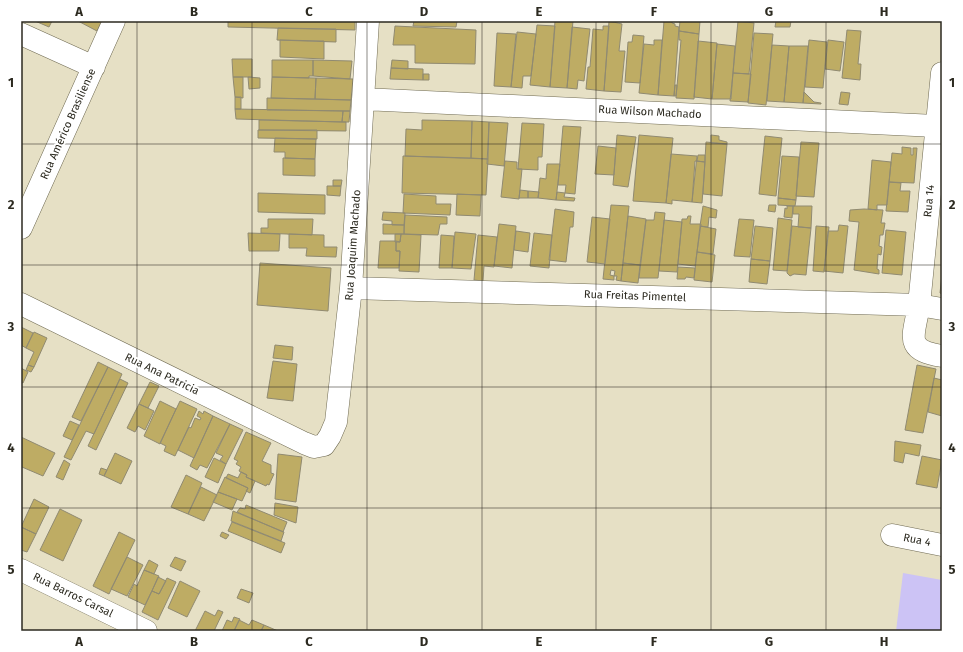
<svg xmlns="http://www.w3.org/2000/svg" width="963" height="652" viewBox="0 0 963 652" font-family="'Fira Sans',sans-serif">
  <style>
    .green { fill: #ccc3f5 }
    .building { fill: #beac64; stroke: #908a71; fill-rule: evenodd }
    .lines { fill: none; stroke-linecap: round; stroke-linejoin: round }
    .minor-casing { stroke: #706b53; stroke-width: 23 }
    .minor { stroke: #fff; stroke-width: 22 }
    .grid { fill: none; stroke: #2c2a20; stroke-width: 1; stroke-opacity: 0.55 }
    .labels { text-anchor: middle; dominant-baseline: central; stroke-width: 4; stroke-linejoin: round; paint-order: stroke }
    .street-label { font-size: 11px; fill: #2c2a20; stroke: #fff }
    .neatline { fill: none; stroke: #2c2a20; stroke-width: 1.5 }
    .grid-label { font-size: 13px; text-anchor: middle; font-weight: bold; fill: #2c2a20 }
  </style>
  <rect width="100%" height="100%" fill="#e6e0c5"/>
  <!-- green -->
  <path class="green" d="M 903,573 L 942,580 L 942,631 L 896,631 Z"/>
  <!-- building -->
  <path class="building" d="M 35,21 L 52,21 L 49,27 Z
    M 78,21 L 102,21 L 97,31 Z
    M 228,21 L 355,21 L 355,30 L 228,27 Z
    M 414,21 L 457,21 L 456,27 L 413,26 Z
    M 555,21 L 573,21 L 567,88 L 550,87 Z
    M 609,21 L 622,24 L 619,51 L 625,51 L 621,92 L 604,91 Z
    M 664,21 L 672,21 L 672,23 L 675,24 L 675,26 L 679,27 L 674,96 L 658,95 Z
    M 680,21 L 700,21 L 699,34 L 679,31 Z
    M 738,21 L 754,23 L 749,74 L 733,73 Z
    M 776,21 L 791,21 L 790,27 L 775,27 Z
    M 537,25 L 555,26 L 550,87 L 530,85 Z
    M 395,26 L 476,30 L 475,64 L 415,63 L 415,45 L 393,45 Z
    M 603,26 L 609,26 L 604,91 L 586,89 L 588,67 L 590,67 L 593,29 L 603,30 Z
    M 572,27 L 590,29 L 584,81 L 578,80 L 577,89 L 567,88 Z
    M 278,28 L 336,29 L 336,42 L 277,40 Z
    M 847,30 L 861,31 L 858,64 L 861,64 L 860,80 L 842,78 Z
    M 679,31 L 699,34 L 694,99 L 676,98 L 681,40 L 679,40 Z
    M 517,32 L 536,34 L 531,76 L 523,76 L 522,88 L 511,87 Z
    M 497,33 L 516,34 L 511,87 L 494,86 Z
    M 754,33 L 773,34 L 766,105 L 748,103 Z
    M 633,35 L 644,36 L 640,83 L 625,82 L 628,42 L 632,42 Z
    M 280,40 L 324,41 L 324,59 L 280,57 Z
    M 654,40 L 662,40 L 658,95 L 639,93 L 644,44 L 654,45 Z
    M 809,40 L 827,42 L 823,88 L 805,87 Z
    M 828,40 L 844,42 L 840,71 L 825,69 Z
    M 698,41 L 717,43 L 712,99 L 694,97 Z
    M 717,44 L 735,46 L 731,99 L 712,99 Z
    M 772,45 L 789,46 L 784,102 L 767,101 Z
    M 789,46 L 808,46 L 803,103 L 784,102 Z
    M 232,59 L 252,59 L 252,77 L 233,77 Z
    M 272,60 L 313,60 L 313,76 L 309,76 L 309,78 L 272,77 Z
    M 313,60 L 352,61 L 350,79 L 313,76 Z
    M 392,60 L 408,61 L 408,69 L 391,68 Z
    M 391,68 L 423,69 L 423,80 L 390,79 Z
    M 733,73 L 751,74 L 748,102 L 730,101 Z
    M 423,74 L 429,74 L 429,80 L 423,80 Z
    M 233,77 L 243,77 L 243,98 L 235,97 Z
    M 248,77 L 260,78 L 260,88 L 249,89 Z
    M 272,77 L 316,78 L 315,99 L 271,98 Z
    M 316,78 L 353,79 L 351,100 L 315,99 Z
    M 675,85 L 677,85 L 676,96 L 674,96 Z
    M 804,92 L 814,102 L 821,103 L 821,104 L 803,103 Z
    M 841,92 L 850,93 L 848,105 L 839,104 Z
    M 235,97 L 241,97 L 241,109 L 235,109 Z
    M 267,98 L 351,100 L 350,111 L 267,110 Z
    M 235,109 L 343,111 L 342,122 L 236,119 Z
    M 343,111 L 350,111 L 349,122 L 342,122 Z
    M 259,120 L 346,122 L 346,131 L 259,130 Z
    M 422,120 L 472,121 L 471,158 L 405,156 L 406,129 L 422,130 Z
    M 472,121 L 489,122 L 488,159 L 471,158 Z
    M 489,122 L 508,123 L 504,166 L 487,164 Z
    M 522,123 L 544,124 L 542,157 L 538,157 L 538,170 L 518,169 Z
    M 563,126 L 581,127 L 575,194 L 565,193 L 566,185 L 558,185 Z
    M 258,130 L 317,130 L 317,139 L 258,138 Z
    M 617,135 L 636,137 L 628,187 L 613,185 Z
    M 639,135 L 673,138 L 666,203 L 633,201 Z
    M 711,135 L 719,136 L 719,140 L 727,142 L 727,144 L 711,143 Z
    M 765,136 L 782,138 L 776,196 L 759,194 Z
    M 275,138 L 316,139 L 315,159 L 285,158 L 285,152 L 274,152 Z
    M 706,142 L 727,144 L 722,196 L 703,194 Z
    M 801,142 L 819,143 L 814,197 L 796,196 Z
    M 598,146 L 616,148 L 614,175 L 595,174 Z
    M 902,147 L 911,148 L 911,155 L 913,155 L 913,148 L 917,148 L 914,183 L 889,182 L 892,153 L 902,154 Z
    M 671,154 L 697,156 L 692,202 L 672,200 L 672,204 L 666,203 Z
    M 698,155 L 705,155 L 705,162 L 697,161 Z
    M 403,156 L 488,159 L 486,195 L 402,193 Z
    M 782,156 L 799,157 L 796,200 L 778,198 Z
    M 283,158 L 315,159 L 315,176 L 283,175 Z
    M 872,160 L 891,162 L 887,205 L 877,205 L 877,210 L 868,209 Z
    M 505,161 L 517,162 L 517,169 L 522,169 L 519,199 L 501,197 Z
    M 695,161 L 705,162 L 702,203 L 692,202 Z
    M 547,164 L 560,164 L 556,200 L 538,198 L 540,178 L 546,179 Z
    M 333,180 L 342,180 L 341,186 L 333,186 Z
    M 889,182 L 901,183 L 900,191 L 910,191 L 908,212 L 886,211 Z
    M 327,186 L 341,186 L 340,196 L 327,195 Z
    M 520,190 L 528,191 L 528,198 L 519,198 Z
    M 528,191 L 539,192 L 538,198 L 528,198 Z
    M 557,192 L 565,193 L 564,197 L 575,198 L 574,201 L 556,200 Z
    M 258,193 L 325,195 L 325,214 L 258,212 Z
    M 404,194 L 436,196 L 436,204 L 451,204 L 450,215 L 403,213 Z
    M 457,194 L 481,195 L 480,216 L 456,215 Z
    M 778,198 L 796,200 L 795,206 L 778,205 Z
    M 611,205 L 629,206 L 621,281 L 616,280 L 617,276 L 614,276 L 614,280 L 603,279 ZM 611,270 L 615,271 L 614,276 L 610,275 Z
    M 769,205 L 776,205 L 775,212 L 768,211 Z
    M 703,206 L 717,210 L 716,218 L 709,217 L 708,227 L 700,226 Z
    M 787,206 L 793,206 L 792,218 L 784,217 L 785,208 L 787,209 Z
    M 793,206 L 812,206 L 811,228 L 798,227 L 799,214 L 793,214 Z
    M 555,209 L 574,212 L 573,227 L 570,227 L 566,262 L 549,260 Z
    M 864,209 L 883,210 L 881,223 L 885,223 L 883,235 L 880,235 L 879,246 L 882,247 L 881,255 L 878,254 L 877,269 L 879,270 L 879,274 L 854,270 L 859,222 L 849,221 L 850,210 Z
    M 383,212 L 405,213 L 404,225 L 392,225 L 392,221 L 382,220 Z
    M 655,212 L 665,213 L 658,278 L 639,278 L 646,220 L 654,220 Z
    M 405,215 L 447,217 L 447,224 L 440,224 L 438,235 L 404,234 Z
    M 628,216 L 646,219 L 640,265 L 623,263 Z
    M 688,216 L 691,216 L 690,224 L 701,224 L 695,266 L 678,264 L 682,219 L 687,219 Z
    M 592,217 L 610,219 L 605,264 L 587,262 Z
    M 778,218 L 792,220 L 787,271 L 773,270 Z
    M 268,219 L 313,219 L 312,235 L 261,233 L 261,228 L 268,228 Z
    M 739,219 L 754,220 L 750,257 L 734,256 Z
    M 664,220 L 682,222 L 677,272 L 659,271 Z
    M 383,224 L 404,225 L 404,234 L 383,234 Z
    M 499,224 L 516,226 L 512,268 L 494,266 Z
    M 839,225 L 848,226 L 843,273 L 824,271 L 828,231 L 838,231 Z
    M 700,226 L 716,229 L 713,254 L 697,252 Z
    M 755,226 L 773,228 L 770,261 L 751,259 Z
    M 792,226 L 811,228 L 806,275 L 794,274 L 790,276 L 787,273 Z
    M 816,226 L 829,227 L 824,272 L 813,271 Z
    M 886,230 L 906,232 L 902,275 L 882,273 Z
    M 516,231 L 530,233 L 528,252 L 514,250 Z
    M 455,232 L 476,234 L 471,269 L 452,268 Z
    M 248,233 L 280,234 L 279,251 L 249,251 Z
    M 534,233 L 552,235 L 549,268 L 530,266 Z
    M 289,234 L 324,235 L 324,247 L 337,247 L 336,257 L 306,256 L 307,248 L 289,248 Z
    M 395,234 L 401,234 L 400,242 L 395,242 Z
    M 401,234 L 421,235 L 419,272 L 399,271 L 400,251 L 396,251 L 396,241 L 400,242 Z
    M 441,235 L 454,236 L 452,268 L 439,268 Z
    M 478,235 L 497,237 L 494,267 L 484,266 L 483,281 L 474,280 Z
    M 380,241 L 396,241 L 396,251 L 400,251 L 399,268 L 378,268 Z
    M 697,252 L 715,255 L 712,282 L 694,280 Z
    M 751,259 L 770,261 L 767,284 L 749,282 Z
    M 260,263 L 331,268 L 328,311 L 257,305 Z
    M 623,263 L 640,265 L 638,283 L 621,281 Z
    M 678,267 L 695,268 L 694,278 L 686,277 L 685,279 L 677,279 Z
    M 942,274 L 942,294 L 940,293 Z
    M 21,327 L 33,333 L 26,348 L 21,345 Z
    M 34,332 L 47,338 L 34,367 L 28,365 L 34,352 L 26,348 Z
    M 275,345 L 293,347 L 292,360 L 273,358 Z
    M 273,361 L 297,364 L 293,401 L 267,398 Z
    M 98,362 L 108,367 L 81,421 L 72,417 Z
    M 28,365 L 34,367 L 31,372 L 26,370 Z
    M 917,365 L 936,369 L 923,433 L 905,430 Z
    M 108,367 L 122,374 L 94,434 L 86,431 L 71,460 L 64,457 Z
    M 21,368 L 28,372 L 23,383 L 21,382 Z
    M 934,378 L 942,380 L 942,416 L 928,412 Z
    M 120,379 L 128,383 L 96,450 L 88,446 Z
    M 150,382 L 159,386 L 148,408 L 139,404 Z
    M 160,401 L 176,409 L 160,444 L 144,436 Z
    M 180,401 L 197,409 L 175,456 L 164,451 L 166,446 L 160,443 Z
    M 139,404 L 154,411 L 145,430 L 138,426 L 135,432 L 127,428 Z
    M 199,411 L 203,414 L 204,411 L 213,416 L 194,458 L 178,450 L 189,427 L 191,428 L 195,418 L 200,420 L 201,418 L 197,416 Z
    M 213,416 L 230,424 L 207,468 L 200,465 L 197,470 L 190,466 Z
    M 70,421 L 79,425 L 72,440 L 63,436 Z
    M 230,424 L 243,430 L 226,464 L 220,460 L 223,456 L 216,453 Z
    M 246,432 L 271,443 L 262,461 L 271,465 L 271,473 L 274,474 L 269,485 L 267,484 L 266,486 L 246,477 L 247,475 L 239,471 L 241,467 L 236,464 L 238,461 L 234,459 Z
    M 21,437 L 55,453 L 43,476 L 22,467 L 21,468 Z
    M 895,441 L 921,445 L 919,456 L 905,453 L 903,463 L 894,461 Z
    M 115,453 L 132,461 L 121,484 L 104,476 Z
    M 278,454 L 302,457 L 296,502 L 275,499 Z
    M 922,456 L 942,460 L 937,488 L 916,484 Z
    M 214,458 L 226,464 L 218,483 L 205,477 Z
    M 64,460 L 70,464 L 63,480 L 56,477 Z
    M 101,468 L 107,470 L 104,476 L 99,474 Z
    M 241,472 L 247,475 L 246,477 L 255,481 L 250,493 L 246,491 L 248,488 L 226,478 L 228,474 L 238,478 Z
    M 186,475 L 202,483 L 188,514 L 171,507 Z
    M 225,477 L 248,488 L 242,501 L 218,492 Z
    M 201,487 L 217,495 L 204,521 L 188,514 Z
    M 218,492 L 237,499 L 232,510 L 213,502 Z
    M 34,499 L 49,507 L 36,534 L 21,527 Z
    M 275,503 L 298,507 L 296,523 L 274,515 Z
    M 246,505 L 287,522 L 283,532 L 237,512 L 240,508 L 245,509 Z
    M 60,509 L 82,520 L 63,561 L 40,550 Z
    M 233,511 L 284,532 L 281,541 L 231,521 Z
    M 232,522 L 285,543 L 281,553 L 228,531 Z
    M 21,527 L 36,534 L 27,552 L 21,550 Z
    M 119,532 L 135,540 L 109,594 L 93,586 Z
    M 222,532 L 229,535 L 226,539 L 220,536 Z
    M 127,557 L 143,565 L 127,596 L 111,589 Z
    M 175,557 L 186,561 L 181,571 L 170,566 Z
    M 149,560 L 158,565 L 154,574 L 144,570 Z
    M 144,570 L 159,576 L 145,605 L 128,597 L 134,584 L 137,586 Z
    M 158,577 L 166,581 L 159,594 L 152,591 Z
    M 167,578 L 176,582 L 158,620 L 142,612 L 152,591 L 159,594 Z
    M 180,581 L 200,591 L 187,617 L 168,608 Z
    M 241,589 L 253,593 L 249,603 L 237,598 Z
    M 218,610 L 223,612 L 214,631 L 195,631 L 205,611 L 215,616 Z
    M 234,617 L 240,619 L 234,631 L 222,631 L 227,620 L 232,622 Z
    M 239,620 L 249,625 L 252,620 L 264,625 L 261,631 L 234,631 Z
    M 264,625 L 278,631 L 261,631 Z"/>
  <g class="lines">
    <defs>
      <path id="minor" d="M 21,34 L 94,67
        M 942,73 L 919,305 C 914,336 903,350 942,356
        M 363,99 L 936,126
        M 21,228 L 114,21
        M 351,288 L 919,305 L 942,309
        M 21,304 L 304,443 L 314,447 L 324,445 L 330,436 L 336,422 L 351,288 L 368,21
        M 892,535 L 942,545
        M 21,570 L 146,631"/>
    </defs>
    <!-- minor casing -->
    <use href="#minor" class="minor-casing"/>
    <!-- minor -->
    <use href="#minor" class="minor"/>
  </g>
  <!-- grid -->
  <path class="grid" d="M 137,21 L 137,631M 252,21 L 252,631M 367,21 L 367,631M 482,21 L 482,631M 596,21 L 596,631M 711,21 L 711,631M 826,21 L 826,631M 21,144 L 942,144M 21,265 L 942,265M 21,387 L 942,387M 21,508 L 942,508"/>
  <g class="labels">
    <!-- street labels -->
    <g class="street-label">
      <text transform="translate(650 112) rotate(3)">Rua Wilson Machado</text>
      <text transform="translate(68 124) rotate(-66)">Rua Américo Brasiliense</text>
      <text transform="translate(929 201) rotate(-85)">Rua 14</text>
      <text transform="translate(353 245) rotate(-86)">Rua Joaquim Machado</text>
      <text transform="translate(635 296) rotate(2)">Rua Freitas Pimentel</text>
      <text transform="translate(162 374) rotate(26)">Rua Ana Patricia</text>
      <text transform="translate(917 540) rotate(11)">Rua 4</text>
      <text transform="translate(73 595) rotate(26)">Rua Barros Carsal</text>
    </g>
  </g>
  <!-- border -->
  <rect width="963" height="652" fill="none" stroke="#ffffff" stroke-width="44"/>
  <rect x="22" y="22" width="919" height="608" class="neatline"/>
  <g class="grid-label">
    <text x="79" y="16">A</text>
    <text x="194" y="16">B</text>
    <text x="309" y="16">C</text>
    <text x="424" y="16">D</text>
    <text x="539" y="16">E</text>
    <text x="654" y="16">F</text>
    <text x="769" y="16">G</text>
    <text x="884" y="16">H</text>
    <text x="11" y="87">1</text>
    <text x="952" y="87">1</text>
    <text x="11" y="209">2</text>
    <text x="952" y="209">2</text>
    <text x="11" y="331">3</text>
    <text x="952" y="331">3</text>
    <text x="11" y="452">4</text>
    <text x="952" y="452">4</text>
    <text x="11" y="574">5</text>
    <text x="952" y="574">5</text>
    <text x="79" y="646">A</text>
    <text x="194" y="646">B</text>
    <text x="309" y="646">C</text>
    <text x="424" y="646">D</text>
    <text x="539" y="646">E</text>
    <text x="654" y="646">F</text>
    <text x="769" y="646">G</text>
    <text x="884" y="646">H</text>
  </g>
</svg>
